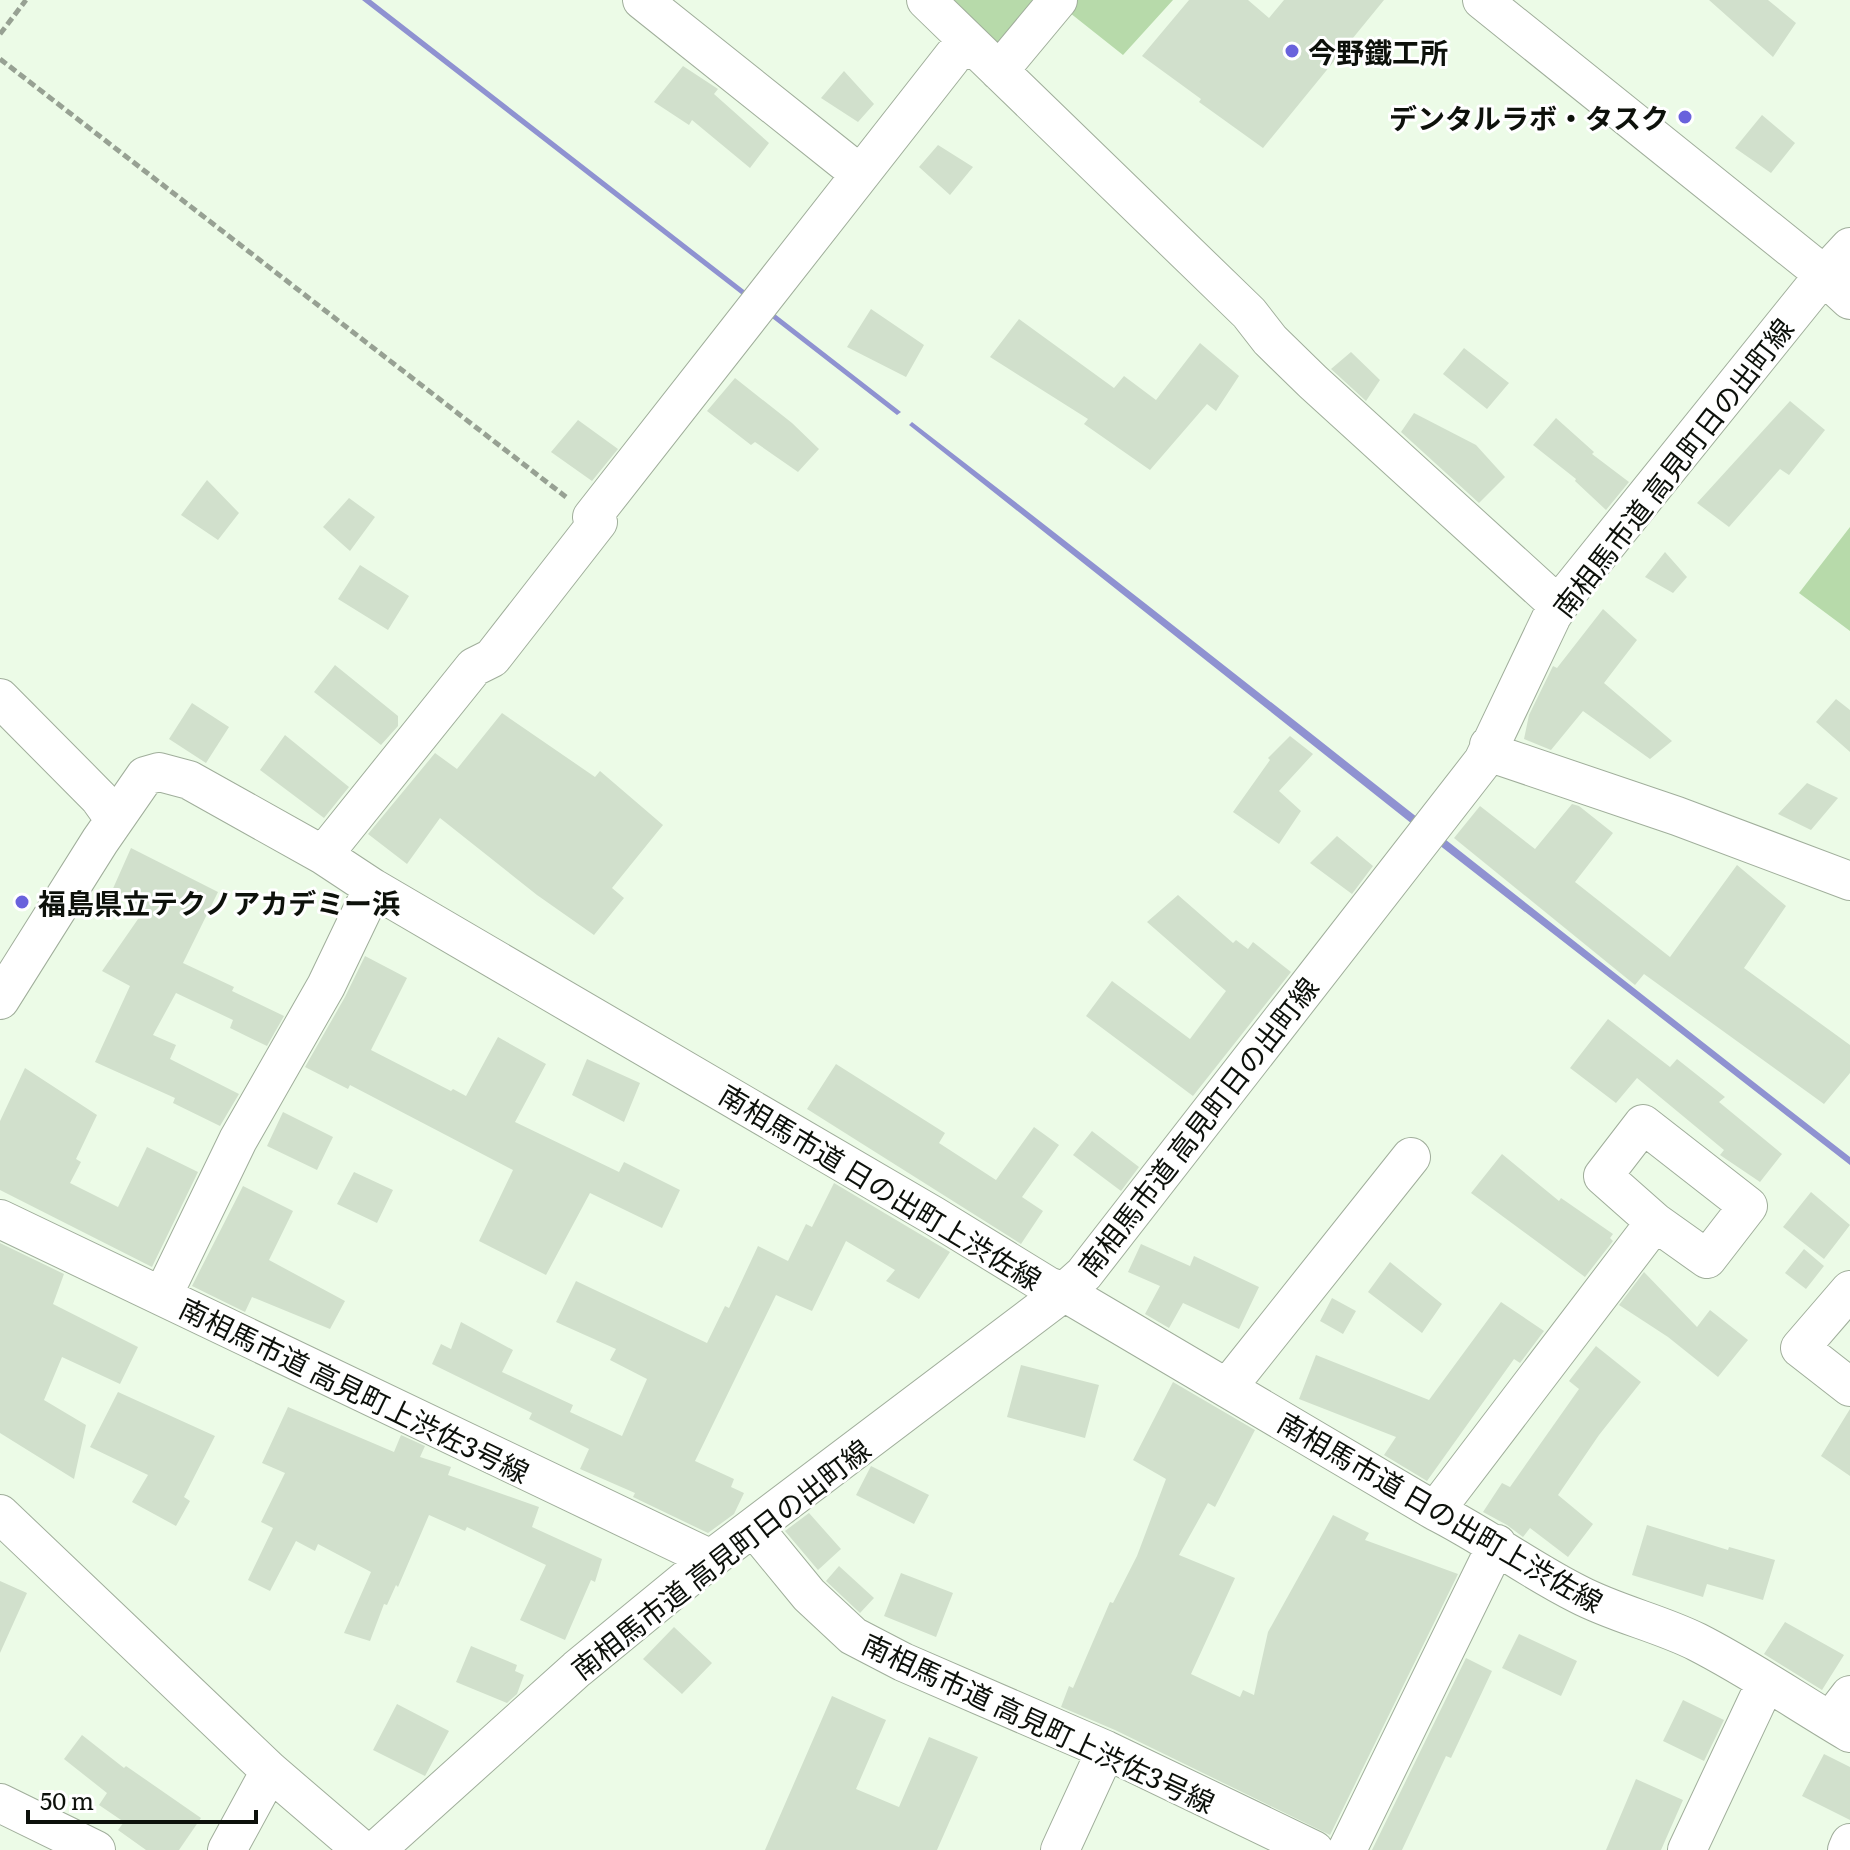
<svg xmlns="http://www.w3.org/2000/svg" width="1850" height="1850" viewBox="0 0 1850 1850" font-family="Literata,'Noto Sans JP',serif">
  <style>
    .green { fill: #b7daaa }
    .water { fill: #8f92d1 }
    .building { fill: #d1e0cc }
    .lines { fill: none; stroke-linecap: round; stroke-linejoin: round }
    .minor-casing { stroke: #a0ae9b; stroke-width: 40 }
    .path { stroke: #97a193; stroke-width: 5; stroke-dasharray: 8 4; stroke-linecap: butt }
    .minor { stroke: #fff; stroke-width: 38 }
    .poi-dot { fill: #6962dc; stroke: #fff; stroke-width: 3 }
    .labels { text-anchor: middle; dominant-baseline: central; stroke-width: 6; stroke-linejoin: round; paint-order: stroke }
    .poi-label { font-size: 28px; font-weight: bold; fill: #0d110b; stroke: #fff; text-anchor: start }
    .street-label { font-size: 28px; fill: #0d110b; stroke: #fff }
  </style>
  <rect width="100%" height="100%" fill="#ecfbe7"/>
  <!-- green -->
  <path class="green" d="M 949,0 L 1046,0 L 1003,51 Z
    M 1072,0 L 1173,0 L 1123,55 L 1065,9 Z
    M 1850,527 L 1850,631 L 1799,593 Z"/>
  <!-- water -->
  <path class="water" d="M 362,0 L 371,0 L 901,412 L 897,415 Z
    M 912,422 C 1226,664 1536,913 1850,1157 L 1850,1165 L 1416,827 L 909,425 Z"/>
  <!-- building -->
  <path class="building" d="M 1189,0 L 1248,0 L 1269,18 L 1284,0 L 1384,0 L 1263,148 L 1199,102 L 1201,99 L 1142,56 Z
    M 1709,0 L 1768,0 L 1796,23 L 1773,57 Z
    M 683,66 L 718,89 L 714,94 L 769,143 L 750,168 L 692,120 L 689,125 L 654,102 Z
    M 844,71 L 874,104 L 858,122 L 821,98 Z
    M 1762,115 L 1795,143 L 1771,173 L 1735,148 Z
    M 938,145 L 973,167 L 950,195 L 919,167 Z
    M 871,309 L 924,345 L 906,377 L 847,347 Z
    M 1019,319 L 1114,388 L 1124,376 L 1156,400 L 1200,343 L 1239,376 L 1216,411 L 1207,404 L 1150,470 L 1084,424 L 1088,419 L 990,357 Z
    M 1464,348 L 1509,383 L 1487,409 L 1443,374 Z
    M 1351,352 L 1380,380 L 1366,401 L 1331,369 Z
    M 735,378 L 792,423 L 819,449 L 798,472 L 755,442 L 751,445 L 707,411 Z
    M 1790,401 L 1825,430 L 1789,475 L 1780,469 L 1729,527 L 1697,503 Z
    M 1414,413 L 1476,445 L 1505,477 L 1479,503 L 1401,432 Z
    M 1556,418 L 1594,452 L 1592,454 L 1629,482 L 1606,510 L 1575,481 L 1576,479 L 1533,445 Z
    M 578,420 L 618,449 L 592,481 L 551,452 Z
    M 207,480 L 239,513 L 218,540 L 181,515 Z
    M 349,498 L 375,517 L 350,551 L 323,527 Z
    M 1665,552 L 1687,577 L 1673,593 L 1645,577 Z
    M 360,565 L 409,596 L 388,630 L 338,599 Z
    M 1603,609 L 1637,640 L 1604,683 L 1672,741 L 1650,759 L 1583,711 L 1551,750 L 1524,739 L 1529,715 L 1553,666 L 1557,668 Z
    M 335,665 L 398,716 L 398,726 L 381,745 L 314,692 Z
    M 1836,699 L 1850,710 L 1850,752 L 1816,722 Z
    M 192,703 L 229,727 L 206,763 L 169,739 Z
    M 502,713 L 595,777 L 600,771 L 663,825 L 612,888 L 624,898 L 594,935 L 537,895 L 440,818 L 407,864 L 368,834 L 435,753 L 457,769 Z
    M 285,735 L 349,787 L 324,818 L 260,770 Z
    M 1290,736 L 1313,754 L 1279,791 L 1301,811 L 1279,844 L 1233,812 L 1270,760 L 1268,758 Z
    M 1807,783 L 1838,798 L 1811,830 L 1778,814 Z
    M 1572,804 L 1579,806 L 1613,833 L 1575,882 L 1670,957 L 1737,865 L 1786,906 L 1744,968 L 1850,1045 L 1850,1073 L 1824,1104 L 1644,974 L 1635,985 L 1454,838 L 1480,806 L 1535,849 Z
    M 1337,836 L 1373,866 L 1352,894 L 1310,863 Z
    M 131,848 L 218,892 L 183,963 L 234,987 L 232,991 L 284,1016 L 267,1046 L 230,1028 L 233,1020 L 176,993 L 153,1035 L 176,1045 L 170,1059 L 239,1094 L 220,1126 L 173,1103 L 175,1098 L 95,1062 L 130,986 L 102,971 L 145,909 L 111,893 Z
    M 1178,895 L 1233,943 L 1236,940 L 1248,949 L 1253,942 L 1291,972 L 1193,1096 L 1086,1016 L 1112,981 L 1190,1039 L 1226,991 L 1147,922 Z
    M 365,956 L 407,978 L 371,1050 L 451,1091 L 453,1089 L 466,1096 L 498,1037 L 546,1064 L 515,1122 L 619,1172 L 624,1162 L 680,1190 L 662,1228 L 590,1193 L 546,1275 L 479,1241 L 513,1170 L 350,1085 L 348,1089 L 305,1067 L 345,997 Z
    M 1608,1019 L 1670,1067 L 1677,1059 L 1725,1097 L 1719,1102 L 1782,1154 L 1760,1182 L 1720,1155 L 1724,1150 L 1637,1078 L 1616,1103 L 1570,1068 Z
    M 587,1059 L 640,1083 L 624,1122 L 572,1095 Z
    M 836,1064 L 945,1133 L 939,1143 L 996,1180 L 1034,1127 L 1059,1145 L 1022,1197 L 1043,1211 L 1021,1244 L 807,1109 Z
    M 25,1068 L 97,1115 L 76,1159 L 81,1162 L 70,1183 L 118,1207 L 147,1147 L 198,1172 L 152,1267 L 0,1190 L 0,1121 Z
    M 283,1112 L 333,1137 L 317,1170 L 267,1146 Z
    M 1092,1131 L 1139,1167 L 1121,1191 L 1073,1155 Z
    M 1502,1154 L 1559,1201 L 1561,1198 L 1613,1234 L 1610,1238 L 1613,1241 L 1585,1277 L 1471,1193 Z
    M 354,1172 L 393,1190 L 377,1223 L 337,1204 Z
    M 834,1183 L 950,1252 L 919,1299 L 886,1281 L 895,1270 L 846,1241 L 812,1311 L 776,1295 L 695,1461 L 734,1479 L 731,1487 L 744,1493 L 734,1514 L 708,1533 L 633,1497 L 635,1493 L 580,1469 L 589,1449 L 529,1419 L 532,1413 L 432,1364 L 441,1344 L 451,1349 L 461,1322 L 513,1350 L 502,1372 L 573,1405 L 570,1412 L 622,1436 L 647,1379 L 610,1360 L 616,1349 L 556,1322 L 576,1281 L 707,1343 L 725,1306 L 729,1308 L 758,1246 L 788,1261 L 806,1224 L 812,1227 Z
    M 243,1186 L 293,1211 L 269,1260 L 345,1301 L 330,1329 L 252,1297 L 245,1312 L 192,1286 Z
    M 1811,1192 L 1850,1225 L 1824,1259 L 1783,1227 Z
    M 0,1243 L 64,1274 L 53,1304 L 138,1347 L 120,1384 L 62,1357 L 44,1400 L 86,1425 L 74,1479 L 0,1433 Z
    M 1141,1244 L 1190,1266 L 1194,1256 L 1259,1287 L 1239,1329 L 1183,1303 L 1169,1328 L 1145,1314 L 1160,1286 L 1128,1272 Z
    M 1804,1249 L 1824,1266 L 1806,1289 L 1785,1273 Z
    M 1390,1262 L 1442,1304 L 1422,1333 L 1368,1292 Z
    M 1644,1272 L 1697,1327 L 1710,1310 L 1748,1340 L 1718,1377 L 1668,1337 L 1619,1305 Z
    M 1332,1298 L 1356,1311 L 1343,1334 L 1320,1321 Z
    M 1501,1302 L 1544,1331 L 1520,1363 L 1514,1359 L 1427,1481 L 1384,1455 L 1396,1437 L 1299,1399 L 1316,1355 L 1429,1400 Z
    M 1596,1346 L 1641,1382 L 1599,1435 L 1558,1495 L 1593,1524 L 1568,1557 L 1530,1528 L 1523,1537 L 1507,1525 L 1483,1512 L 1502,1483 L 1510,1487 L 1579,1389 L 1569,1381 Z
    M 1021,1365 L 1099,1385 L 1085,1438 L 1007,1417 Z
    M 1173,1382 L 1255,1430 L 1215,1507 L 1208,1503 L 1179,1555 L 1235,1578 L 1191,1674 L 1240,1697 L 1243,1690 L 1254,1695 L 1268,1632 L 1333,1515 L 1369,1533 L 1365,1540 L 1458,1574 L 1330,1835 L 1115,1730 L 1061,1707 L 1069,1686 L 1073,1688 L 1110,1602 L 1113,1603 L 1137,1556 L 1166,1479 L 1133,1460 Z
    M 118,1392 L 215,1436 L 184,1497 L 190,1501 L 176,1526 L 132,1502 L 148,1475 L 90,1447 Z
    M 288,1407 L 394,1452 L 401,1435 L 425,1446 L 420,1457 L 451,1467 L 448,1475 L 539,1507 L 532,1527 L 602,1559 L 595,1582 L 591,1580 L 565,1640 L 520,1620 L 546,1565 L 467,1527 L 465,1531 L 429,1515 L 398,1587 L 396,1585 L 387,1605 L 384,1604 L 370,1641 L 344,1633 L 371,1572 L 318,1544 L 315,1551 L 296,1541 L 270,1591 L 248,1580 L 273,1528 L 261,1522 L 285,1473 L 262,1463 Z
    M 1850,1409 L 1850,1476 L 1821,1456 Z
    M 871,1466 L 929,1495 L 914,1524 L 856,1495 Z
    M 809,1513 L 841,1549 L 818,1570 L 785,1531 Z
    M 1647,1525 L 1728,1550 L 1729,1547 L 1775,1560 L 1763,1600 L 1707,1584 L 1703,1597 L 1632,1575 Z
    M 839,1566 L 874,1598 L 860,1613 L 826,1581 Z
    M 901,1573 L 953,1593 L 936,1637 L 884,1616 Z
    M 0,1581 L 27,1593 L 0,1653 Z
    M 1785,1622 L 1844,1655 L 1822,1690 L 1764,1654 Z
    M 674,1627 L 712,1663 L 682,1694 L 643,1659 Z
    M 1519,1634 L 1577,1661 L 1561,1696 L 1502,1668 Z
    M 471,1646 L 517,1665 L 515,1671 L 524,1675 L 517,1694 L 507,1703 L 456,1682 Z
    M 1466,1658 L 1492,1671 L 1451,1758 L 1446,1756 L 1402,1850 L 1372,1850 Z
    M 832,1696 L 886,1720 L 856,1789 L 899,1807 L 929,1737 L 978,1757 L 937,1850 L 765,1850 Z
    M 1683,1700 L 1724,1720 L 1704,1761 L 1663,1741 Z
    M 397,1704 L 449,1731 L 425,1776 L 373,1750 Z
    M 82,1735 L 124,1768 L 126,1766 L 201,1818 L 179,1850 L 146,1850 L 118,1830 L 124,1822 L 99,1805 L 107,1793 L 64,1759 Z
    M 1824,1754 L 1850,1767 L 1850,1820 L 1802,1796 Z
    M 1636,1779 L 1683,1800 L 1661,1850 L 1606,1850 Z"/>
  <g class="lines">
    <defs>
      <path id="minor" d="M 642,0 L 860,174
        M 926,0 L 1249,313 L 1270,340 L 1313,382 L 1558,605
        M 1482,0 L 1812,265 L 1850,300
        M 999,71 L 1058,0
        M 0,698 L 99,798 L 114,819
        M 1489,745 L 1503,757 L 1677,816 L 1850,881
        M 323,855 L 474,667 L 492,658 L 598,522 L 592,517 L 954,55 L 971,44
        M 0,1000 L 100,841 L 145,776 L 159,772 L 189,780 L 323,855 L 373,888 L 934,1216 L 1048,1286 L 1064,1292 L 1435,1511 C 1485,1536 1528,1569 1578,1594 C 1616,1614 1659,1623 1697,1642 C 1750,1669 1799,1703 1850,1733
        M 0,1219 L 711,1559
        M 1850,1290 L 1800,1348 L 1850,1387
        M 163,1295 L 238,1140 L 326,986 L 373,888
        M 1227,1388 L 1411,1157
        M 1435,1511 L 1655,1222 L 1707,1259 L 1748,1206 L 1643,1124 L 1603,1176 L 1655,1222
        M 0,1514 L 270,1771 L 362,1850
        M 754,1528 L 809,1595 L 853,1636 L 903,1662 L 1106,1750 L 1314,1850
        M 1830,1721 L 1850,1695
        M 0,1803 L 96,1850
        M 227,1850 L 270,1771
        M 376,1850 L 577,1669 L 711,1559 L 1064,1292 L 1084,1274 L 1483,761 L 1552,616 L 1566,595 L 1823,276 L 1850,247
        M 1060,1850 L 1106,1750
        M 1347,1850 L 1497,1544
        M 1687,1850 L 1766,1682
        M 1847,1850 L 1850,1843"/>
    </defs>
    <!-- minor casing -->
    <use href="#minor" class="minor-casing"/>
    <!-- path -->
    <path class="path" d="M 0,34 L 26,0
      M 0,59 L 566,497"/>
    <!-- minor -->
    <use href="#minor" class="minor"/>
  </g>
  <!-- markers -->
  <g class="poi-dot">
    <circle cx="1292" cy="51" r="8"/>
    <circle cx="1685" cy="117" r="8"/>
    <circle cx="22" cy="902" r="8"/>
  </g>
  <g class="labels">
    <!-- poi labels -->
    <g class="poi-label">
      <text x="1308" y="51">今野鐵工所</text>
      <text x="1669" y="117" text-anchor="end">デンタルラボ・タスク</text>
      <text x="38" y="902">福島県立テクノアカデミー浜</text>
    </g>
    <!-- street labels -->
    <g class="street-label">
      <text transform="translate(1672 467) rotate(-52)">南相馬市道 高見町日の出町線</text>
      <text transform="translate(1197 1126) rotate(-52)">南相馬市道 高見町日の出町線</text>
      <text transform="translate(881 1186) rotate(31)">南相馬市道 日の出町上渋佐線</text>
      <text transform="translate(355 1389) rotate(26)">南相馬市道 高見町上渋佐3号線</text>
      <text transform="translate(1441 1511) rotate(30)">南相馬市道 日の出町上渋佐線</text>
      <text transform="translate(720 1558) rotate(-38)">南相馬市道 高見町日の出町線</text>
      <text transform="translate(1039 1722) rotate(25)">南相馬市道 高見町上渋佐3号線</text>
    </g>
  </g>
  <!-- scale -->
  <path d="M28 1810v12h228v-12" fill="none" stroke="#0d110b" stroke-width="4"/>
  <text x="40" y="1810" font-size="24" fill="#0d110b" stroke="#ffffff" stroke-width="6" paint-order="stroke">50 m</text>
</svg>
